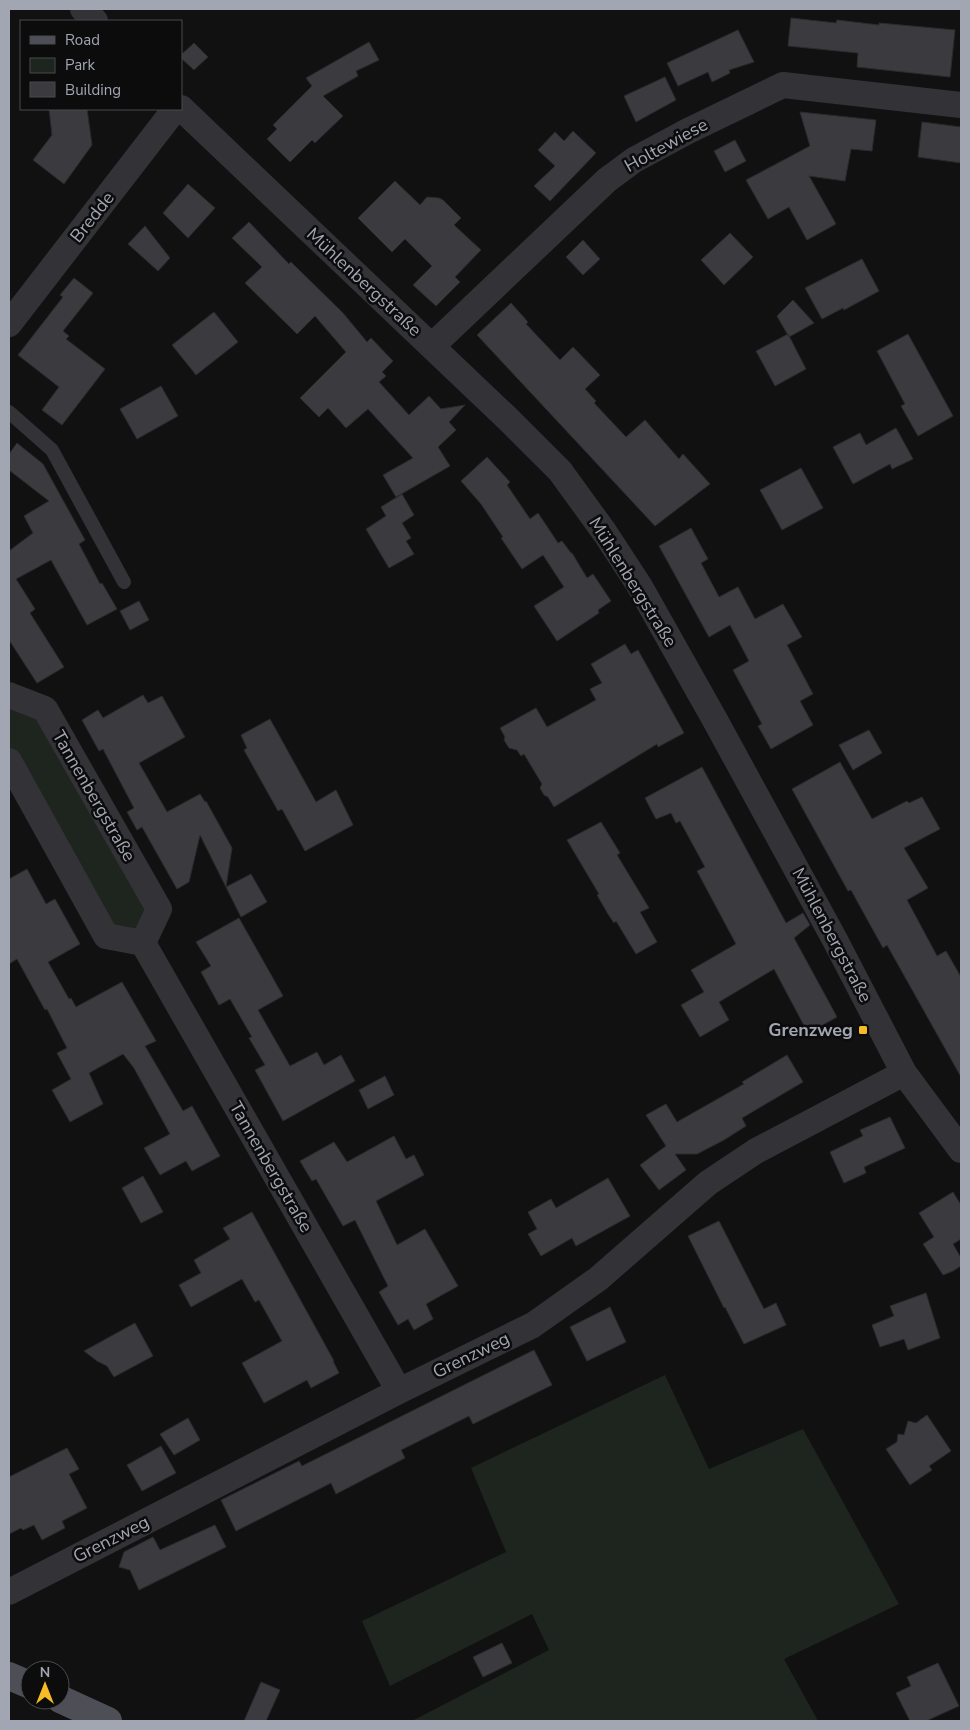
<svg xmlns="http://www.w3.org/2000/svg" width="970" height="1730" viewBox="0 0 970 1730" font-family="'Nunito Sans',sans-serif">
  <style>
    .green { fill: #1d251e }
    .building { fill: #3b3b3f; stroke: #2b2b2e }
    .lines { fill: none; stroke-linecap: round; stroke-linejoin: round }
    .lane { stroke: #323237; stroke-width: 14 }
    .street { stroke: #323237; stroke-width: 26 }
    .primary { stroke: #4e4f56; stroke-width: 28 }
    .poi-dot { fill: #f5bc26; stroke: #0c0c0d; stroke-width: 2 }
    .labels { text-anchor: middle; dominant-baseline: central; stroke-width: 5; stroke-linejoin: round; paint-order: stroke }
    .street-label { font-size: 18px; fill: #a2a6b3; stroke: #0c0c0d }
    .poi-label { font-size: 18px; font-weight: bold; fill: #a2a6b3; stroke: #0c0c0d; text-anchor: end }
  </style>
  <rect width="100%" height="100%" fill="#111112"/>
  <!-- green -->
  <path class="green" d="M 9,701 L 42,713 L 151,910 L 139,936 L 109,930 L 9,751 Z
    M 665,1375 L 709,1469 L 803,1429 L 899,1604 L 784,1659 L 818,1721 L 412,1721 L 549,1650 L 532,1614 L 390,1686 L 362,1621 L 506,1552 L 471,1468 Z"/>
  <!-- building -->
  <path class="building" d="M 791,18 L 836,23 L 837,20 L 879,25 L 879,23 L 955,30 L 950,77 L 857,67 L 858,53 L 788,46 Z
    M 738,30 L 754,62 L 729,70 L 730,73 L 712,82 L 708,72 L 678,86 L 667,63 Z
    M 369,42 L 379,60 L 356,71 L 358,76 L 323,96 L 343,116 L 315,143 L 312,140 L 290,162 L 267,139 L 277,129 L 273,125 L 312,86 L 306,78 Z
    M 194,43 L 208,57 L 194,70 L 181,58 L 181,55 Z
    M 665,77 L 676,100 L 636,122 L 624,96 Z
    M 49,109 L 87,109 L 92,145 L 64,184 L 33,160 L 52,135 Z
    M 800,112 L 876,120 L 872,151 L 851,149 L 845,181 L 809,176 L 836,224 L 807,240 L 789,207 L 768,219 L 746,180 L 810,146 Z
    M 922,122 L 961,127 L 961,163 L 918,157 Z
    M 573,131 L 596,153 L 550,201 L 534,186 L 555,166 L 538,150 L 555,132 L 564,141 Z
    M 735,140 L 746,161 L 725,172 L 714,151 Z
    M 395,181 L 420,205 L 427,197 L 439,198 L 443,200 L 461,218 L 454,225 L 481,250 L 455,277 L 460,282 L 436,306 L 413,285 L 432,266 L 405,239 L 392,252 L 358,218 Z
    M 188,184 L 215,208 L 188,238 L 163,213 Z
    M 249,222 L 289,264 L 291,262 L 343,313 L 367,342 L 371,338 L 393,361 L 382,372 L 386,376 L 379,382 L 409,415 L 429,396 L 441,409 L 465,405 L 449,422 L 456,430 L 438,447 L 450,466 L 396,497 L 383,475 L 413,458 L 368,409 L 346,428 L 328,408 L 319,417 L 300,398 L 346,352 L 315,316 L 297,334 L 245,283 L 262,267 L 232,238 Z
    M 145,226 L 170,258 L 158,271 L 128,244 Z
    M 730,233 L 753,257 L 724,285 L 701,260 Z
    M 583,240 L 600,259 L 583,275 L 566,257 Z
    M 862,259 L 879,291 L 844,310 L 843,308 L 822,319 L 805,288 Z
    M 74,278 L 93,293 L 63,331 L 69,336 L 66,339 L 105,369 L 62,425 L 42,410 L 59,387 L 18,355 L 63,297 L 60,295 Z
    M 793,300 L 814,323 L 789,337 L 777,316 Z
    M 511,303 L 528,322 L 526,324 L 560,360 L 573,347 L 600,375 L 585,389 L 596,401 L 594,403 L 626,437 L 645,420 L 679,459 L 683,454 L 710,484 L 655,526 L 477,335 Z
    M 214,312 L 238,342 L 196,375 L 172,345 Z
    M 788,334 L 806,369 L 775,386 L 756,351 Z
    M 908,334 L 953,416 L 918,436 L 901,406 L 905,404 L 877,351 Z
    M 161,386 L 178,416 L 137,439 L 120,409 Z
    M 896,428 L 913,459 L 892,469 L 890,464 L 853,484 L 833,447 L 860,433 L 866,445 Z
    M 17,443 L 43,464 L 85,540 L 79,544 L 100,584 L 102,583 L 117,609 L 87,625 L 51,560 L 16,579 L 35,609 L 30,613 L 64,667 L 37,683 L 9,640 L 9,551 L 33,533 L 24,516 L 49,501 L 9,470 L 9,454 Z
    M 487,457 L 510,482 L 507,485 L 530,519 L 538,513 L 558,543 L 562,541 L 571,553 L 572,553 L 587,578 L 593,574 L 611,601 L 598,610 L 599,613 L 557,641 L 534,606 L 564,587 L 543,555 L 522,569 L 501,538 L 503,537 L 481,504 L 461,481 Z
    M 801,468 L 823,508 L 782,530 L 760,490 Z
    M 402,494 L 414,515 L 402,523 L 411,538 L 406,541 L 414,554 L 389,568 L 366,529 L 386,516 L 381,507 Z
    M 691,528 L 708,559 L 701,563 L 719,597 L 738,587 L 755,619 L 783,604 L 802,637 L 787,645 L 813,694 L 800,701 L 813,725 L 771,749 L 758,726 L 762,724 L 733,670 L 749,661 L 730,625 L 709,637 L 659,546 Z
    M 139,601 L 149,620 L 130,630 L 120,611 Z
    M 625,644 L 631,654 L 638,650 L 684,733 L 658,747 L 657,744 L 554,807 L 548,797 L 544,795 L 540,788 L 542,784 L 524,754 L 521,756 L 517,750 L 509,748 L 504,740 L 505,737 L 500,728 L 536,708 L 547,727 L 596,700 L 590,689 L 602,683 L 591,664 Z
    M 143,695 L 148,703 L 162,696 L 185,737 L 139,763 L 167,812 L 200,794 L 205,802 L 206,801 L 232,848 L 226,887 L 251,874 L 267,902 L 241,917 L 200,835 L 189,882 L 177,889 L 142,827 L 137,830 L 127,812 L 134,808 L 103,749 L 99,751 L 82,720 L 98,710 L 103,718 Z
    M 270,719 L 316,802 L 336,790 L 353,825 L 305,851 L 282,809 L 278,811 L 244,750 L 247,748 L 241,735 Z
    M 869,730 L 882,753 L 853,770 L 839,745 Z
    M 840,762 L 872,819 L 907,801 L 909,803 L 922,797 L 940,829 L 904,848 L 928,888 L 907,900 L 937,956 L 946,951 L 961,977 L 961,1077 L 887,945 L 883,948 L 851,890 L 848,891 L 792,789 Z
    M 702,767 L 786,923 L 803,913 L 810,925 L 794,938 L 837,1017 L 808,1033 L 774,969 L 719,1002 L 729,1020 L 700,1037 L 681,1005 L 704,992 L 691,970 L 736,944 L 697,871 L 705,867 L 680,821 L 676,823 L 671,813 L 656,819 L 645,798 Z
    M 601,822 L 620,853 L 617,855 L 649,908 L 640,912 L 657,942 L 636,954 L 616,921 L 614,923 L 608,914 L 597,895 L 599,894 L 567,840 Z
    M 27,869 L 46,904 L 55,899 L 80,944 L 48,962 L 69,999 L 71,998 L 76,1007 L 122,982 L 156,1041 L 145,1046 L 183,1111 L 192,1106 L 220,1156 L 192,1171 L 186,1161 L 160,1175 L 144,1148 L 170,1134 L 134,1068 L 123,1054 L 89,1073 L 103,1104 L 70,1122 L 52,1090 L 71,1079 L 57,1053 L 67,1048 L 47,1009 L 45,1010 L 17,959 L 9,964 L 9,879 Z
    M 239,918 L 283,996 L 258,1010 L 290,1066 L 317,1052 L 324,1065 L 341,1055 L 355,1081 L 283,1121 L 255,1070 L 265,1065 L 249,1038 L 252,1037 L 230,999 L 219,1005 L 201,972 L 211,966 L 196,942 Z
    M 787,1055 L 803,1082 L 742,1118 L 746,1126 L 724,1140 L 697,1154 L 675,1154 L 686,1170 L 659,1190 L 640,1165 L 666,1146 L 646,1115 L 666,1104 L 677,1122 L 744,1084 L 742,1082 Z
    M 385,1076 L 394,1095 L 368,1109 L 359,1090 Z
    M 890,1117 L 905,1148 L 864,1167 L 866,1173 L 844,1183 L 830,1152 L 863,1136 L 860,1130 Z
    M 394,1136 L 406,1159 L 414,1155 L 424,1175 L 376,1201 L 397,1245 L 425,1229 L 458,1286 L 426,1304 L 433,1319 L 414,1330 L 408,1319 L 398,1325 L 379,1292 L 388,1286 L 355,1220 L 343,1226 L 316,1179 L 312,1181 L 300,1161 L 334,1142 L 347,1162 Z
    M 143,1176 L 163,1212 L 141,1223 L 122,1188 Z
    M 608,1178 L 630,1216 L 576,1246 L 572,1238 L 541,1256 L 528,1234 L 537,1229 L 528,1212 L 551,1199 L 556,1208 Z
    M 953,1192 L 961,1205 L 961,1239 L 953,1244 L 961,1258 L 961,1266 L 953,1271 L 943,1275 L 923,1244 L 934,1237 L 919,1213 Z
    M 252,1212 L 334,1361 L 333,1361 L 339,1373 L 311,1388 L 307,1380 L 264,1403 L 242,1363 L 282,1341 L 259,1300 L 255,1302 L 242,1279 L 191,1307 L 179,1285 L 201,1273 L 194,1260 L 230,1239 L 223,1228 Z
    M 719,1221 L 764,1309 L 776,1303 L 786,1325 L 744,1344 L 725,1307 L 724,1308 L 688,1236 Z
    M 926,1293 L 940,1338 L 908,1350 L 904,1339 L 880,1347 L 872,1325 L 894,1316 L 890,1306 Z
    M 610,1307 L 626,1342 L 587,1361 L 570,1327 Z
    M 135,1323 L 153,1356 L 114,1377 L 107,1366 L 97,1361 L 84,1351 Z
    M 534,1350 L 552,1385 L 473,1424 L 469,1416 L 401,1450 L 405,1458 L 336,1494 L 331,1483 L 236,1531 L 221,1500 L 299,1461 L 302,1466 Z
    M 927,1415 L 951,1451 L 929,1466 L 932,1470 L 910,1485 L 886,1449 L 897,1442 L 898,1434 L 904,1435 L 908,1421 L 916,1423 Z
    M 188,1418 L 200,1440 L 174,1455 L 160,1434 Z
    M 161,1446 L 176,1473 L 142,1491 L 127,1465 Z
    M 67,1448 L 79,1469 L 69,1474 L 87,1508 L 62,1521 L 65,1528 L 42,1540 L 34,1525 L 23,1530 L 21,1528 L 9,1534 L 9,1477 Z
    M 215,1525 L 226,1547 L 139,1590 L 130,1570 L 119,1567 L 124,1552 L 153,1537 L 160,1550 Z
    M 502,1643 L 512,1663 L 483,1677 L 473,1657 Z
    M 938,1663 L 959,1706 L 926,1721 L 910,1721 L 896,1693 L 911,1686 L 907,1677 Z
    M 261,1682 L 280,1690 L 266,1721 L 244,1721 Z"/>
  <g class="lines">
    <!-- lane -->
    <path class="lane" d="M 9,412 L 52,450 L 124,582"/>
    <!-- street -->
    <path class="street" d="M 83,9 L 95,21
      M 181,108 L 509,420 L 560,471 L 605,533 L 639,585 L 715,720 L 835,940 L 904,1073 L 961,1150
      M 9,324 L 175,109
      M 432,346 L 607,180 L 634,160 L 688,131 L 783,85 L 961,105
      M 9,695 L 45,709 L 159,909 L 143,943
      M 9,761 L 106,936 L 143,943 L 399,1391
      M 9,1592 L 399,1391 L 533,1325 L 598,1279 L 708,1183 L 756,1151 L 904,1073"/>
    <!-- primary -->
    <path class="primary" d="M 9,1676 L 30,1685
      M 60,1699 L 108,1721"/>
  </g>
  <!-- markers -->
  <rect class="poi-dot" x="858" y="1025" width="10" height="10" rx="2.5"/>
  <g class="labels">
    <!-- street labels -->
    <g class="street-label">
      <text transform="translate(666 145) rotate(-29)">Holtewiese</text>
      <text transform="translate(92 217) rotate(-52)">Bredde</text>
      <text transform="translate(364 282) rotate(43)">Mühlenbergstraße</text>
      <text transform="translate(633 582) rotate(58)">Mühlenbergstraße</text>
      <text transform="translate(94 796) rotate(60)">Tannenbergstraße</text>
      <text transform="translate(832 935) rotate(62)">Mühlenbergstraße</text>
      <text transform="translate(271 1167) rotate(60)">Tannenbergstraße</text>
      <text transform="translate(471 1355) rotate(-26)">Grenzweg</text>
      <text transform="translate(111 1539) rotate(-27)">Grenzweg</text>
    </g>
    <!-- poi labels -->
    <g class="poi-label">
      <text x="853" y="1030">Grenzweg</text>
    </g>
  </g>
  <!-- border -->
  <rect width="970" height="1730" fill="none" stroke="#a2a6b3" stroke-width="20"/>
  <!-- legend -->
  <rect x="20" y="20" width="162" height="90" fill="#0c0c0d" stroke="#484a4f"/>
  <rect x="30" y="36" width="25" height="8" fill="#4e4f56" stroke="#484a4f"/>
  <text x="65" y="45" font-size="15" fill="#a2a6b3">Road</text>
  <rect x="30" y="58" width="25" height="15" fill="#1d251e" stroke="#484a4f"/>
  <text x="65" y="70" font-size="15" fill="#a2a6b3">Park</text>
  <rect x="30" y="82" width="25" height="15" fill="#3b3b3f" stroke="#484a4f"/>
  <text x="65" y="95" font-size="15" fill="#a2a6b3">Building</text>
  <!-- north arrow -->
  <g transform="translate(45 1685)"><circle r="24" fill="#0c0c0d" stroke="#484a4f"/>
  <path d="M0-4L9 19L0 12L-9 19Z" fill="#f5bc26"/>
  <text y="-8" font-size="14" font-weight="bold" text-anchor="middle" fill="#a2a6b3">N</text>
  </g>
</svg>
